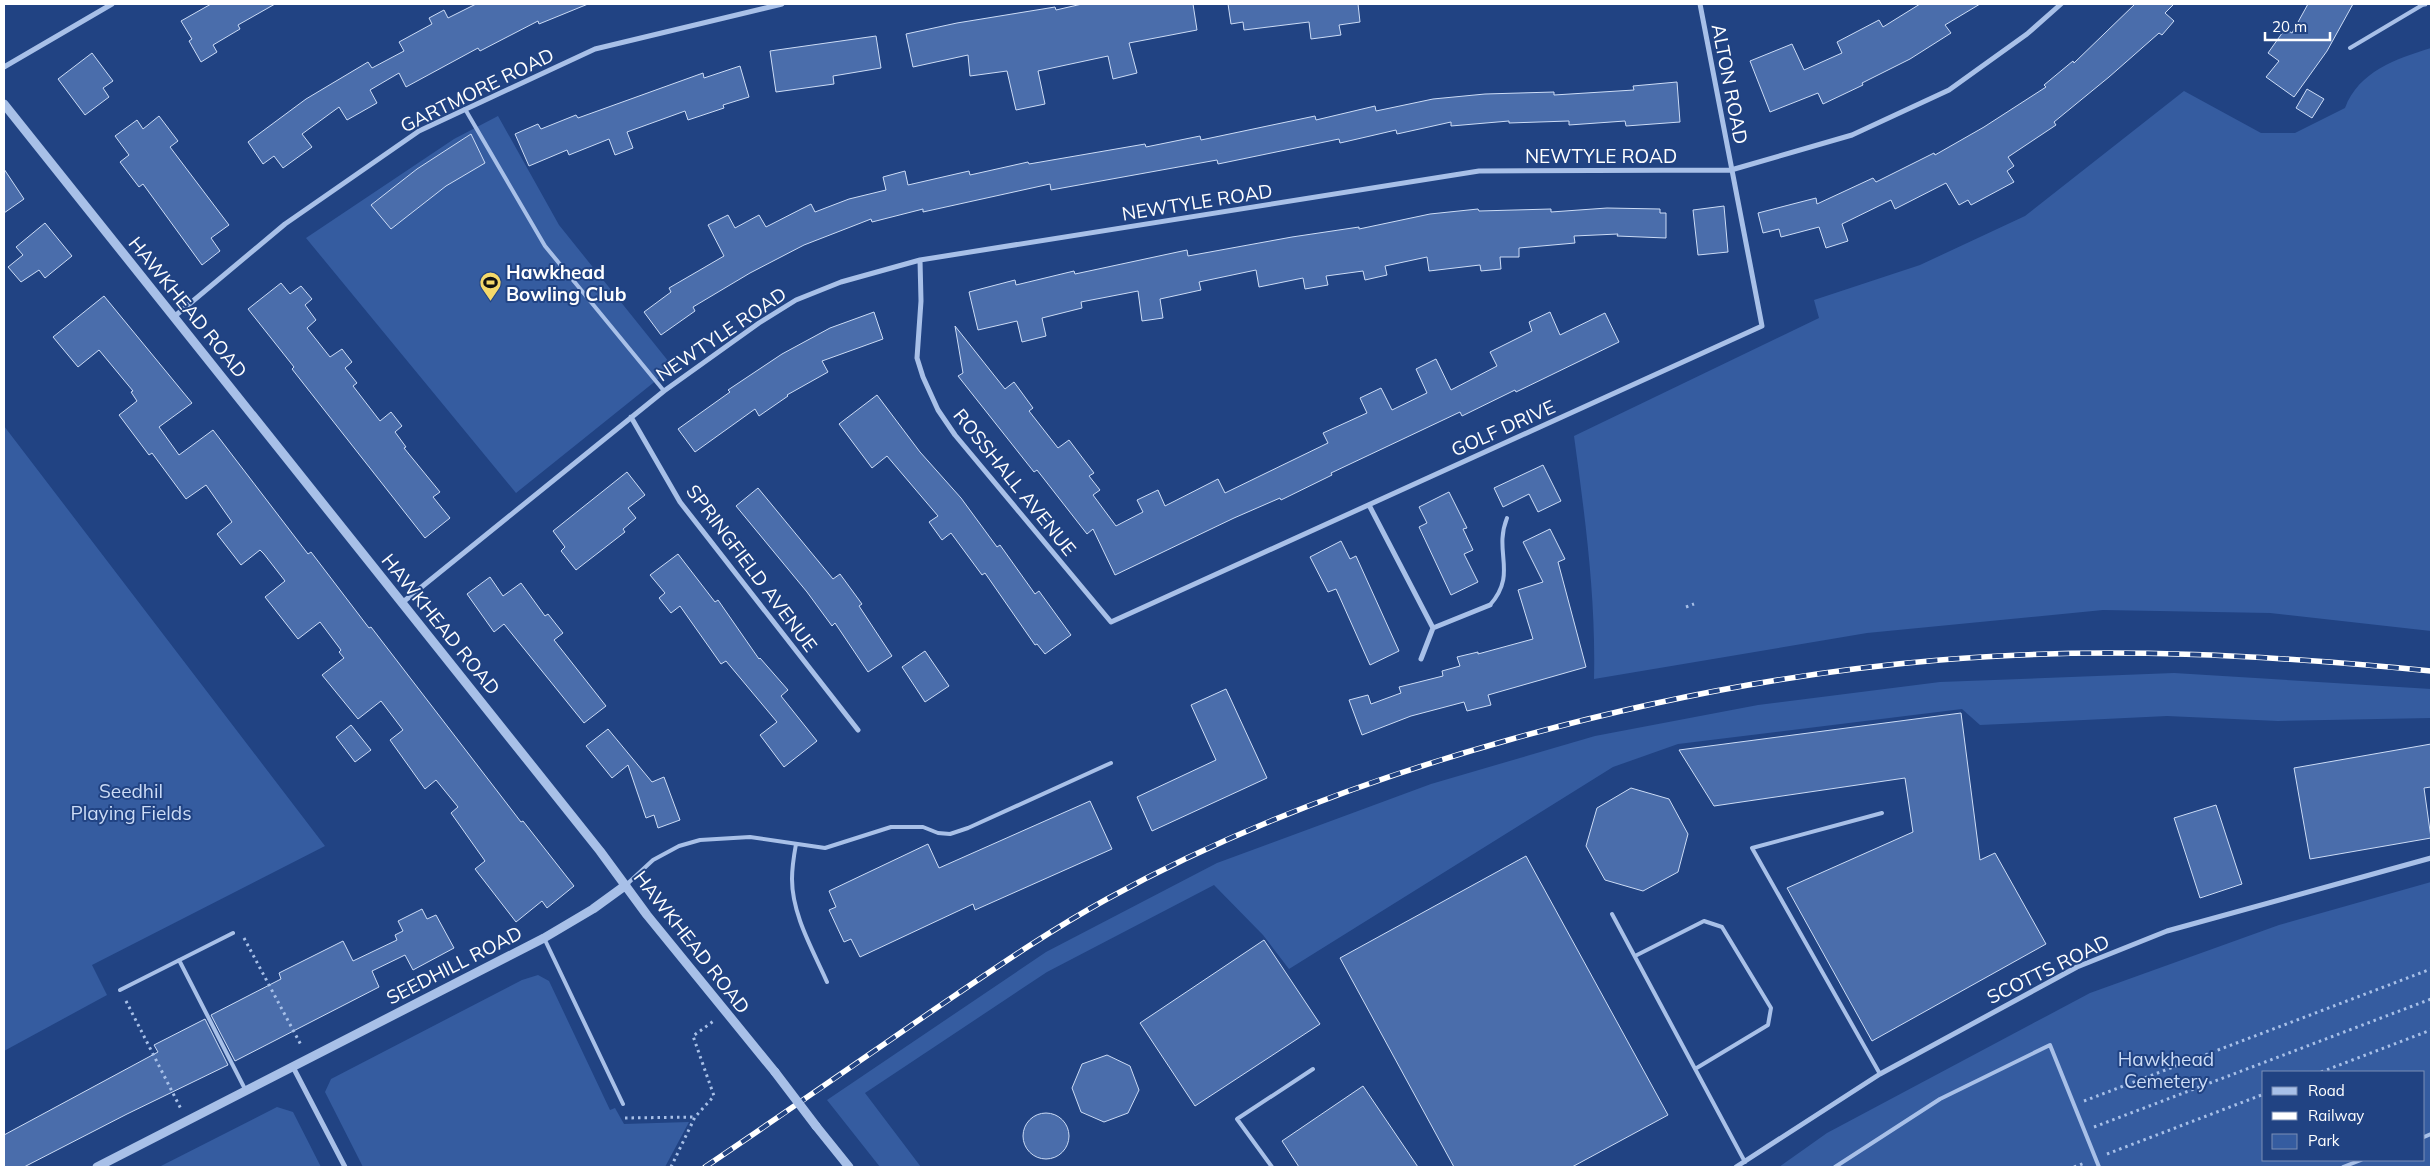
<svg xmlns="http://www.w3.org/2000/svg" width="2435" height="1171" viewBox="0 0 2435 1171" font-family="Mulish,sans-serif">
  <style>
    .green { fill: #355ca0; fill-rule: evenodd }
    .building { fill: #4a6dab; stroke: #ccdcf6 }
    .lines { fill: none; stroke-linecap: round; stroke-linejoin: round }
    .path { stroke: #a8c0e8; stroke-width: 3; stroke-dasharray: 2.5 4; stroke-linecap: butt }
    .service { stroke: #a8c0e8; stroke-width: 4 }
    .minor { stroke: #a8c0e8; stroke-width: 5 }
    .tertiary { stroke: #a8c0e8; stroke-width: 9 }
    .rail-casing { stroke: #fff; stroke-width: 5.5 }
    .rail { stroke: #214383; stroke-width: 4; stroke-dasharray: 11; stroke-linecap: butt }
    .tertiary-bridge { stroke: #a8c0e8; stroke-width: 9 }
    .labels { text-anchor: middle; dominant-baseline: central; stroke-width: 4; stroke-linejoin: round; paint-order: stroke }
    .street-label { font-size: 19px; fill: #fff; stroke: #214383 }
    .poi-label { font-size: 19px; font-weight: bold; fill: #fff; stroke: #214383; text-anchor: start }
    .park-label { font-size: 19px; fill: #ccdcf6; stroke: #214383 }
  </style>
  <rect width="100%" height="100%" fill="#214383"/>
  <!-- green -->
  <path class="green" d="M 2431,48 L 2431,631 L 2270,613 L 2103,610 L 1867,633 L 1594,679 C 1596,597 1585,517 1574,436 L 1819,318 L 1814,300 L 1920,265 L 2025,216 L 2184,91 L 2261,133 L 2295,133 L 2345,108 C 2359,71 2396,59 2431,48 Z
    M 498,116 L 559,225 L 673,367 L 516,493 L 306,238 L 454,139 Z
    M 4,426 L 325,846 L 92,965 L 107,995 L 4,1051 Z
    M 2174,673 L 2431,689 L 2431,718 L 2278,721 L 2167,716 L 1980,725 L 1962,709 L 1678,744 L 1613,767 L 1289,969 L 1263,935 L 1214,885 L 1047,972 L 865,1093 L 921,1167 L 880,1167 L 827,1100 L 1046,952 L 1217,863 L 1431,784 L 1595,736 L 1758,705 L 1940,682 Z
    M 2431,882 L 2431,1167 L 1779,1167 L 1827,1133 L 2090,993 L 2279,925 ZM 2264,1072 L 2424,1072 L 2424,1160 L 2264,1160 Z
    M 538,975 L 549,981 L 610,1110 L 615,1108 L 624,1124 L 689,1122 L 665,1167 L 363,1167 L 325,1092 L 331,1079 L 522,980 Z
    M 277,1107 L 293,1112 L 321,1167 L 159,1167 Z"/>
  <!-- building -->
  <path class="building" d="M 211,4 L 275,4 L 238,25 L 240,29 L 213,45 L 217,52 L 201,62 L 189,41 L 192,39 L 181,21 Z
    M 476,4 L 588,4 L 539,24 L 538,21 L 480,51 L 478,48 L 406,87 L 399,73 L 370,90 L 377,103 L 347,120 L 339,107 L 302,134 L 312,147 L 283,168 L 274,156 L 263,164 L 248,142 L 306,99 L 368,62 L 372,68 L 404,51 L 399,42 L 432,24 L 429,18 L 444,10 L 448,18 Z
    M 1082,4 L 1193,4 L 1197,30 L 1129,43 L 1137,73 L 1113,79 L 1108,56 L 1038,71 L 1045,104 L 1016,110 L 1007,71 L 970,76 L 968,55 L 913,67 L 906,34 L 957,23 L 1055,7 L 1056,10 Z
    M 1228,4 L 1358,4 L 1360,22 L 1339,25 L 1341,35 L 1311,39 L 1309,22 L 1244,30 L 1243,22 L 1231,24 Z
    M 1920,4 L 1980,4 L 1945,25 L 1951,33 L 1910,59 L 1862,83 L 1863,85 L 1823,104 L 1818,93 L 1770,112 L 1750,61 L 1792,44 L 1804,70 L 1842,53 L 1837,42 L 1879,20 L 1883,27 Z
    M 2135,4 L 2174,4 L 2165,13 L 2174,21 L 2162,35 L 2159,33 L 2109,77 L 2054,122 L 2056,125 L 2008,157 L 2014,166 L 2007,171 L 2014,182 L 1971,205 L 1968,200 L 1959,205 L 1946,183 L 1895,209 L 1891,200 L 1842,224 L 1848,241 L 1826,248 L 1819,227 L 1781,237 L 1779,229 L 1763,233 L 1758,213 L 1816,198 L 1817,204 L 1873,178 L 1876,182 L 1934,153 L 1935,155 L 1984,127 L 2046,87 L 2044,85 L 2073,61 L 2074,63 Z
    M 2308,4 L 2353,4 L 2327,51 L 2294,97 L 2266,77 L 2279,61 L 2268,53 L 2285,29 L 2292,33 Z
    M 876,36 L 881,68 L 833,76 L 834,84 L 776,92 L 770,51 Z
    M 92,53 L 113,81 L 103,88 L 109,97 L 85,115 L 58,79 Z
    M 740,66 L 749,97 L 723,105 L 724,108 L 688,120 L 685,111 L 627,132 L 633,148 L 615,155 L 609,139 L 569,155 L 567,150 L 529,166 L 515,134 L 538,124 L 541,129 L 576,115 L 578,118 L 703,73 L 704,78 Z
    M 1677,82 L 1680,122 L 1626,126 L 1625,121 L 1569,125 L 1569,121 L 1509,123 L 1509,121 L 1451,126 L 1451,122 L 1397,134 L 1396,130 L 1340,143 L 1339,139 L 1218,164 L 1217,160 L 1051,190 L 1050,184 L 923,212 L 923,209 L 872,222 L 871,219 L 804,245 L 750,273 L 693,307 L 695,311 L 661,335 L 644,312 L 671,292 L 669,288 L 724,256 L 708,225 L 728,215 L 735,228 L 759,215 L 766,227 L 811,204 L 815,212 L 849,199 L 886,190 L 883,177 L 905,171 L 908,185 L 969,171 L 970,175 L 1028,162 L 1029,164 L 1145,144 L 1146,147 L 1200,136 L 1201,140 L 1315,116 L 1316,120 L 1375,106 L 1376,111 L 1433,99 L 1485,94 L 1554,92 L 1554,95 L 1634,90 L 1633,86 Z
    M 2307,89 L 2324,99 L 2312,118 L 2296,108 Z
    M 159,116 L 178,141 L 170,147 L 229,225 L 211,238 L 220,251 L 202,265 L 143,184 L 139,187 L 120,162 L 129,155 L 115,136 L 137,120 L 143,129 Z
    M 471,134 L 485,163 L 446,186 L 391,229 L 371,205 L 417,169 Z
    M 4,169 L 24,199 L 4,213 Z
    M 1724,206 L 1728,252 L 1698,255 L 1693,210 Z
    M 1607,208 L 1660,209 L 1660,213 L 1666,213 L 1666,238 L 1617,236 L 1618,234 L 1574,236 L 1575,243 L 1519,248 L 1519,257 L 1500,257 L 1501,269 L 1481,271 L 1480,265 L 1429,271 L 1427,257 L 1385,266 L 1387,275 L 1365,280 L 1363,271 L 1326,276 L 1328,285 L 1305,289 L 1303,278 L 1259,287 L 1256,270 L 1199,282 L 1201,290 L 1160,299 L 1163,318 L 1142,321 L 1138,291 L 1081,302 L 1082,308 L 1042,318 L 1046,336 L 1022,342 L 1017,321 L 978,330 L 969,292 L 1015,280 L 1016,285 L 1074,271 L 1075,274 L 1187,250 L 1188,256 L 1292,237 L 1359,227 L 1359,229 L 1430,214 L 1478,209 L 1479,211 L 1551,209 L 1551,212 Z
    M 45,223 L 72,256 L 45,278 L 39,270 L 21,282 L 8,267 L 23,255 L 16,247 Z
    M 281,283 L 290,294 L 301,286 L 312,299 L 305,305 L 316,320 L 307,328 L 330,357 L 342,349 L 352,362 L 345,368 L 357,383 L 353,386 L 380,421 L 391,412 L 402,426 L 395,432 L 406,447 L 404,448 L 440,492 L 433,497 L 450,518 L 425,538 L 292,369 L 294,367 L 248,309 Z
    M 104,296 L 192,403 L 159,427 L 179,455 L 213,430 L 308,554 L 311,552 L 369,628 L 371,627 L 521,822 L 523,821 L 574,886 L 547,908 L 542,901 L 516,922 L 475,869 L 485,861 L 451,813 L 458,807 L 436,780 L 425,789 L 390,740 L 403,730 L 381,701 L 358,719 L 322,675 L 344,658 L 339,652 L 341,650 L 320,622 L 298,639 L 265,597 L 285,581 L 264,554 L 260,550 L 241,565 L 217,534 L 232,522 L 206,485 L 186,499 L 152,453 L 149,455 L 119,415 L 137,401 L 131,392 L 133,391 L 99,350 L 78,367 L 53,337 Z
    M 874,312 L 883,339 L 822,361 L 828,372 L 787,395 L 788,396 L 759,416 L 755,409 L 695,452 L 678,429 L 730,392 L 728,390 L 782,354 L 830,328 Z
    M 1550,312 L 1560,335 L 1605,313 L 1619,342 L 1516,392 L 1515,390 L 1462,416 L 1460,412 L 1331,473 L 1332,475 L 1281,500 L 1280,498 L 1234,518 L 1115,575 L 1093,529 L 1087,534 L 1037,470 L 1034,472 L 958,376 L 963,373 L 955,326 L 1005,389 L 1014,382 L 1033,408 L 1029,411 L 1058,448 L 1069,440 L 1094,473 L 1089,476 L 1100,490 L 1093,495 L 1116,526 L 1143,512 L 1137,500 L 1158,490 L 1165,506 L 1218,479 L 1225,493 L 1328,443 L 1323,433 L 1367,413 L 1360,398 L 1381,388 L 1392,410 L 1427,393 L 1416,369 L 1436,359 L 1451,390 L 1497,366 L 1490,352 L 1532,331 L 1529,322 Z
    M 877,395 L 920,452 L 961,498 L 997,547 L 1000,545 L 1035,594 L 1039,591 L 1071,635 L 1045,654 L 1037,644 L 1035,645 L 985,573 L 982,575 L 951,533 L 942,540 L 929,522 L 938,516 L 887,456 L 872,468 L 839,424 Z
    M 1543,465 L 1561,501 L 1538,512 L 1529,494 L 1503,507 L 1494,488 Z
    M 627,472 L 645,495 L 628,508 L 636,518 L 623,529 L 625,532 L 576,570 L 561,551 L 565,547 L 553,531 Z
    M 758,488 L 833,579 L 840,574 L 862,604 L 859,606 L 892,656 L 868,672 L 835,623 L 832,626 L 807,592 L 736,506 Z
    M 1449,492 L 1467,528 L 1463,529 L 1473,550 L 1464,554 L 1478,582 L 1451,595 L 1419,527 L 1427,523 L 1419,507 Z
    M 1550,529 L 1565,559 L 1558,562 L 1586,667 L 1488,695 L 1491,705 L 1467,711 L 1464,702 L 1411,716 L 1362,735 L 1349,700 L 1368,695 L 1371,704 L 1401,693 L 1399,687 L 1443,676 L 1442,671 L 1460,666 L 1457,657 L 1478,652 L 1478,654 L 1533,639 L 1518,590 L 1543,582 L 1523,542 Z
    M 1341,541 L 1350,559 L 1356,556 L 1399,651 L 1370,665 L 1336,589 L 1328,592 L 1310,557 Z
    M 678,554 L 715,602 L 718,600 L 759,659 L 760,658 L 788,690 L 781,696 L 817,741 L 784,767 L 760,735 L 777,722 L 726,661 L 721,664 L 680,606 L 671,613 L 659,598 L 665,593 L 650,575 Z
    M 490,577 L 503,596 L 521,583 L 545,616 L 548,614 L 563,633 L 554,640 L 606,706 L 584,723 L 504,624 L 494,632 L 467,594 Z
    M 925,651 L 949,686 L 925,702 L 902,667 Z
    M 1226,689 L 1267,778 L 1152,831 L 1137,797 L 1216,760 L 1191,705 Z
    M 1961,713 L 1980,860 L 1995,853 L 2046,944 L 1872,1041 L 1787,888 L 1913,832 L 1905,778 L 1714,806 L 1679,750 Z
    M 351,725 L 371,750 L 355,762 L 336,737 Z
    M 608,729 L 652,782 L 664,777 L 680,820 L 658,828 L 654,815 L 646,818 L 628,765 L 612,778 L 586,746 Z
    M 2431,744 L 2431,787 L 2424,788 L 2431,838 L 2310,859 L 2294,768 Z
    M 1631,788 L 1669,799 L 1688,834 L 1678,872 L 1643,891 L 1605,880 L 1586,846 L 1597,808 Z
    M 1090,801 L 1112,849 L 975,910 L 973,904 L 860,957 L 851,939 L 844,942 L 829,910 L 836,907 L 829,891 L 928,844 L 939,868 Z
    M 2216,805 L 2242,884 L 2200,898 L 2174,818 Z
    M 1526,856 L 1668,1115 L 1572,1167 L 1454,1167 L 1340,958 Z
    M 422,909 L 427,919 L 436,915 L 454,948 L 413,970 L 405,955 L 372,971 L 379,987 L 235,1061 L 211,1015 L 281,979 L 279,973 L 343,941 L 353,961 L 397,940 L 395,935 L 403,931 L 398,921 Z
    M 1264,940 L 1320,1024 L 1195,1106 L 1140,1023 Z
    M 205,1019 L 228,1065 L 127,1114 L 24,1167 L 4,1167 L 4,1135 L 158,1052 L 154,1045 Z
    M 1107,1055 L 1130,1066 L 1139,1090 L 1128,1113 L 1104,1122 L 1081,1112 L 1072,1088 L 1082,1064 Z
    M 1363,1086 L 1418,1167 L 1299,1167 L 1282,1141 Z
    M1023 1136a23 23 0 1 1 46 0a23 23 0 1 1-46 0Z"/>
  <g class="lines">
    <!-- path -->
    <path class="path" d="M 1686,607 L 1694,604
      M 244,938 L 301,1045
      M 126,1001 L 181,1109
      M 2321,1072 L 2431,1030
      M 2084,1101 L 2431,969
      M 625,1118 L 695,1117
      M 2094,1127 L 2431,999
      M 2107,1154 L 2264,1094
      M 671,1167 L 695,1117 L 714,1096 L 693,1036 L 715,1020
      M 2074,1167 L 2085,1163"/>
    <!-- service -->
    <path class="service" d="M 2350,48 L 2424,4
      M 465,109 L 545,246 L 664,391
      M 1490,605 C 1518,573 1493,553 1507,518
      M 796,844 C 794,855 792,867 792,879 C 792,915 813,950 827,982
      M 626,885 L 653,860 L 679,846 L 700,840 L 750,837 L 825,848 L 891,827 L 923,827 L 938,833 L 950,834 L 968,828 L 1111,763
      M 1612,914 L 1745,1162
      M 544,938 L 623,1104
      M 1635,956 L 1704,921 L 1722,927 L 1771,1008 L 1768,1025 L 1695,1069
      M 179,960 L 246,1091
      M 120,990 L 233,933
      M 1880,1074 L 1752,848 L 1882,813
      M 2424,1137 L 2431,1134
      M 1272,1167 L 1237,1119 L 1313,1069
      M 1835,1167 L 1940,1099 L 2050,1045 L 2099,1167
      M 2343,1167 L 2361,1160"/>
    <!-- minor -->
    <path class="minor" d="M 2424,4 L 2425,4
      M 4,67 L 112,4
      M 920,260 L 921,301 L 917,358 L 923,377 L 938,410 L 955,435 L 1111,622 L 1762,326 L 1700,4
      M 175,316 L 285,224 L 419,131 L 595,49 L 782,4
      M 631,417 L 680,502 L 858,730
      M 1369,505 L 1433,628 L 1421,659
      M 403,602 L 664,391 L 759,323 L 796,300 L 841,282 L 920,260 L 1479,171 L 1731,170 L 1852,135 L 1949,90 L 2027,34 L 2061,4
      M 1433,628 L 1490,605
      M 293,1067 L 345,1167
      M 1736,1167 L 1880,1074 L 2077,967 L 2167,931 L 2431,858"/>
    <!-- tertiary -->
    <path class="tertiary" d="M 4,104 L 600,851 L 647,915 L 775,1072
      M 816,1126 L 849,1167
      M 97,1167 L 544,938 L 593,909 L 626,885"/>
    <defs>
      <path id="rail" d="M 705,1167 C 782,1115 858,1062 935,1009 C 991,971 1047,932 1107,899 C 1234,829 1372,778 1512,739 C 1652,700 1795,672 1940,660 C 2104,646 2268,655 2431,671"/>
    </defs>
    <!-- rail casing -->
    <use href="#rail" class="rail-casing"/>
    <!-- rail -->
    <use href="#rail" class="rail"/>
    <!-- tertiary-bridge -->
    <path class="tertiary-bridge" d="M 775,1072 L 816,1126"/>
  </g>
  <!-- icons -->
  <defs>
    <symbol id="stadium-pin" viewBox="-11 -11 22 30"><path d="M0 17L-7.5 6A9.5 9.5 0 1 1 7.5 6Z" fill="#f5d96a" stroke="#214383"/><path d="M0-5a6.5 5 0 1 0 0 10a6.5 5 0 1 0 0-10ZM-3.5-1.8h7v3.6h-7Z" fill="#111"/></symbol>
  </defs>
  <g fill-rule="evenodd">
    <use href="#stadium-pin" x="478" y="270" width="25" height="34"/>
  </g>
  <g class="labels">
    <!-- street labels -->
    <g class="street-label">
      <text transform="translate(1730 84) rotate(79)">ALTON ROAD</text>
      <text transform="translate(477 90) rotate(-26)">GARTMORE ROAD</text>
      <text x="1601" y="156">NEWTYLE ROAD</text>
      <text transform="translate(1197 202) rotate(-9)">NEWTYLE ROAD</text>
      <text transform="translate(188 307) rotate(51)">HAWKHEAD ROAD</text>
      <text transform="translate(721 334) rotate(-34)">NEWTYLE ROAD</text>
      <text transform="translate(1503 428) rotate(-24)">GOLF DRIVE</text>
      <text transform="translate(1015 482) rotate(51)">ROSSHALL AVENUE</text>
      <text transform="translate(752 568) rotate(53)">SPRINGFIELD AVENUE</text>
      <text transform="translate(441 624) rotate(51)">HAWKHEAD ROAD</text>
      <text transform="translate(692 942) rotate(52)">HAWKHEAD ROAD</text>
      <text transform="translate(454 965) rotate(-27)">SEEDHILL ROAD</text>
      <text transform="translate(2048 969) rotate(-26)">SCOTTS ROAD</text>
    </g>
    <!-- poi labels -->
    <g class="poi-label">
      <text x="506" y="272">Hawkhead<tspan x="506" dy="22">Bowling Club</tspan></text>
    </g>
    <!-- park labels -->
    <g class="park-label">
      <text x="131" y="791">Seedhil<tspan x="131" dy="22">Playing Fields</tspan></text>
      <text x="2166" y="1059">Hawkhead<tspan x="2166" dy="22">Cemetery</tspan></text>
    </g>
  </g>
  <!-- border -->
  <rect width="2435" height="1171" fill="none" stroke="#ffffff" stroke-width="10"/>
  <!-- legend -->
  <rect x="2262" y="1071" width="162" height="90" fill="#214383" stroke="#7a8eb5"/>
  <rect x="2272" y="1087" width="25" height="8" fill="#a8c0e8" stroke="#7a8eb5"/>
  <text x="2308" y="1096" font-size="15" fill="#ffffff">Road</text>
  <rect x="2272" y="1112" width="25" height="8" fill="#ffffff" stroke="#7a8eb5"/>
  <text x="2308" y="1121" font-size="15" fill="#ffffff">Railway</text>
  <rect x="2272" y="1134" width="25" height="15" fill="#355ca0" stroke="#7a8eb5"/>
  <text x="2308" y="1146" font-size="15" fill="#ffffff">Park</text>
  <!-- scale -->
  <path d="M2265 32v8h65v-8" fill="none" stroke="#ffffff" stroke-width="2.5"/>
  <text x="2272" y="32" font-size="15" fill="#ffffff" stroke="#214383" stroke-width="4" paint-order="stroke">20 m</text>
</svg>
